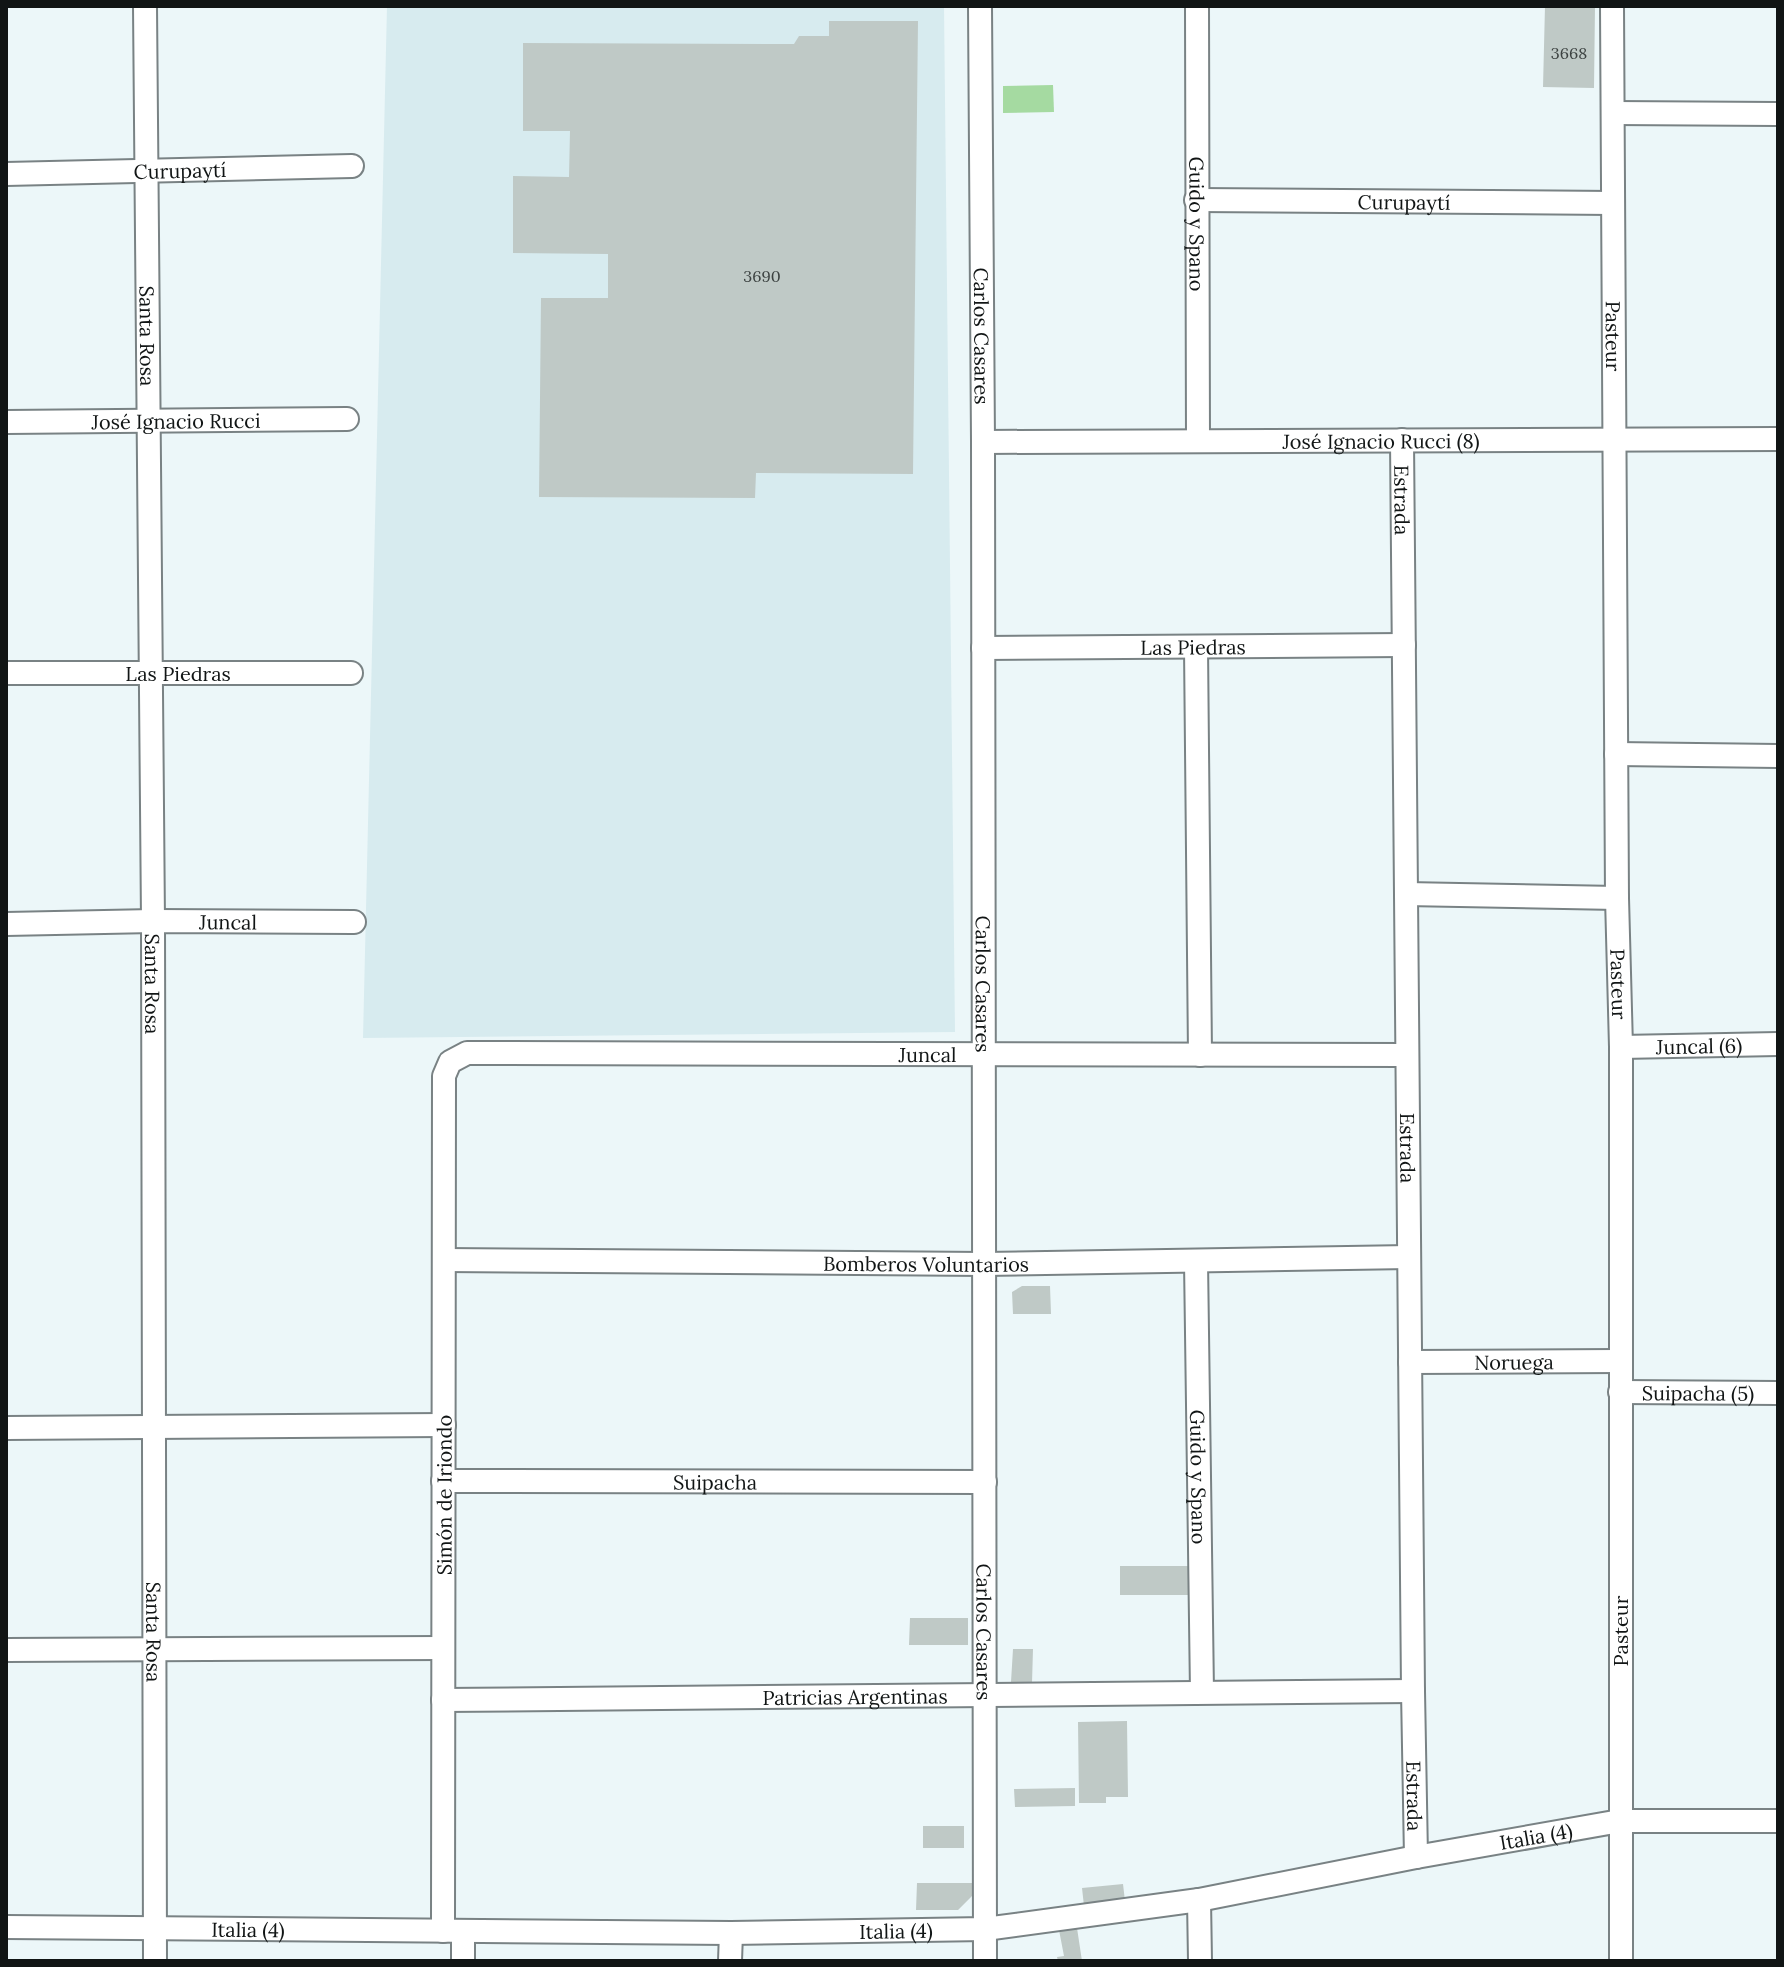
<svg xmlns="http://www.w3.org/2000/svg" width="1784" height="1967" viewBox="0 0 1784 1967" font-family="Lora,serif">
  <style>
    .built { fill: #d7ebef }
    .green { fill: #a5daa1 }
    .building { fill: #bfc9c6 }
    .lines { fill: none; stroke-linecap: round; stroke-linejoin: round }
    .minor-casing { stroke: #798284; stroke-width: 26 }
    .minor { stroke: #fff; stroke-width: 22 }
    .labels { text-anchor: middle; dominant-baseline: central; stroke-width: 7; stroke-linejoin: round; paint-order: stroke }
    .number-label { font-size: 16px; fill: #3c4241 }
    .street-label { font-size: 20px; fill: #111515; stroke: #fff }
  </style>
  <rect width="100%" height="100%" fill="#ecf7f9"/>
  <!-- built -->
  <path class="built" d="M 387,6 L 944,6 L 955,1032 L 363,1038 Z"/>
  <!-- green -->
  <path class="green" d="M 1053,85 L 1054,112 L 1003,113 L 1003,86 Z"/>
  <!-- building -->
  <path class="building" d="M 1545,6 L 1595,6 L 1594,88 L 1543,87 Z
    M 829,21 L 918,21 L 913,474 L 756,473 L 755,498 L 539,497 L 541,298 L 608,298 L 608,254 L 513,253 L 513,176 L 569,177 L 570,131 L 523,131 L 523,43 L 794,44 L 799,36 L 829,36 Z
    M 1022,1286 L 1050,1286 L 1051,1314 L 1013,1314 L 1012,1292 Z
    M 1120,1566 L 1190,1566 L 1190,1595 L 1120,1595 Z
    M 910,1618 L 968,1618 L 968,1645 L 909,1645 Z
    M 1013,1649 L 1033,1649 L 1032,1683 L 1011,1682 Z
    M 1127,1721 L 1128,1797 L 1106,1797 L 1106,1803 L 1079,1803 L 1078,1722 Z
    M 1075,1788 L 1075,1806 L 1015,1807 L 1014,1789 Z
    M 923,1826 L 964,1826 L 964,1848 L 923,1848 Z
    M 917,1883 L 972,1883 L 972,1896 L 958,1910 L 916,1910 Z
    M 1123,1884 L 1125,1901 L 1084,1906 L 1082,1888 Z
    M 1077,1928 L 1082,1961 L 1058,1961 L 1057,1957 L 1064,1956 L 1059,1930 Z"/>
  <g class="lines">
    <defs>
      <g id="minor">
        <path id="s1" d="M 145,6 L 153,921 L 155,1961"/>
        <path id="s2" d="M 980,6 L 983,442 L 985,1961"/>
        <path id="s3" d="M 1197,6 L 1198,441"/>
        <path id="s4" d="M 1612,6 L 1617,898 L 1621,1047 L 1621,1961"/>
        <path d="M 1613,113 L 1778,114"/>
        <path id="s5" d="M 6,174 L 352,166"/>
        <path id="s6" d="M 1196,200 L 1613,203"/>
        <path id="s7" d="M 6,422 L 347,419"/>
        <path id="s8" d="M 1402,440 L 1413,1691 L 1416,1857"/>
        <path id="s9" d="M 983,442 L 1778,439"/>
        <path d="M 1196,647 L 1200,1055"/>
        <path id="s10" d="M 983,648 L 1404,645"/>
        <path id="s11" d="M 6,673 L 351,673"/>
        <path d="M 1616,754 L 1778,756"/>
        <path d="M 1406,894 L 1617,898"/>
        <path id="s12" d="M 6,924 L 153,921 L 354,922"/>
        <path id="s13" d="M 1621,1047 L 1778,1044"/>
        <path id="s14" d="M 444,1260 L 984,1264 L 1409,1257"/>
        <path id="s15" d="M 1196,1261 L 1202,1692"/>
        <path id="s16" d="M 1410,1362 L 1619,1361"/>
        <path id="s17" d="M 1620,1392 L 1778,1393"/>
        <path d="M 6,1428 L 444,1425"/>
        <path id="s18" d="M 443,1481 L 985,1482"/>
        <path d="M 6,1650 L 443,1648"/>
        <path id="s19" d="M 443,1700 L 1413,1691"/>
        <path d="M 1199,1900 L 1200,1961"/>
        <path id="s20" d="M 6,1927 L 731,1933 L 985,1929 L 1199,1900 L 1416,1857 L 1620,1821 L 1778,1821"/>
        <path id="s21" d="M 443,1931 L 444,1076 L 450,1062 L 467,1053 L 1407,1055"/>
        <path d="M 463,1961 L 463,1931"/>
        <path d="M 730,1961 L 731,1933"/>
      </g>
    </defs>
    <!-- minor casing -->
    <use href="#minor" class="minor-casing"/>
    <!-- minor -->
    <use href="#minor" class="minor"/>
  </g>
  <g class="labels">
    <!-- number labels -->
    <g class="number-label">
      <text x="1569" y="53">3668</text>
      <text x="762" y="276">3690</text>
    </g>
    <!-- street labels -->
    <g class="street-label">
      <text stroke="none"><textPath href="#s5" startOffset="174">Curupaytí</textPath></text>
      <text stroke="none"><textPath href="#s6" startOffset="208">Curupaytí</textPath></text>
      <text stroke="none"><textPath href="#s3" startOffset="218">Guido y Spano</textPath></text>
      <text stroke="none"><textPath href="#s1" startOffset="330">Santa Rosa</textPath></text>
      <text stroke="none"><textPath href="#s2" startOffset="330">Carlos Casares</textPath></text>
      <text stroke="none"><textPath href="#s4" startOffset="330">Pasteur</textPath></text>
      <text stroke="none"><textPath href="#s7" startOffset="170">José Ignacio Rucci</textPath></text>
      <text stroke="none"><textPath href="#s9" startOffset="398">José Ignacio Rucci (8)</textPath></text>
      <text stroke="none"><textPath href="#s8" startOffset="60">Estrada</textPath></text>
      <text stroke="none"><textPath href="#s10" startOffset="210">Las Piedras</textPath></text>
      <text stroke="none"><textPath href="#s11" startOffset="172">Las Piedras</textPath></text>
      <text stroke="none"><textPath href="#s12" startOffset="222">Juncal</textPath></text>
      <text stroke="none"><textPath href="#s1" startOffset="978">Santa Rosa</textPath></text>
      <text stroke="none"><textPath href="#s2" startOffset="978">Carlos Casares</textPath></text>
      <text stroke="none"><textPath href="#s4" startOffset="978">Pasteur</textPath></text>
      <text stroke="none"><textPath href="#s13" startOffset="78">Juncal (6)</textPath></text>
      <text stroke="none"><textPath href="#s21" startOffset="1350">Juncal</textPath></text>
      <text stroke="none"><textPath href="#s8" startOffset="708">Estrada</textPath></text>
      <text stroke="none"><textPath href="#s14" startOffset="482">Bomberos Voluntarios</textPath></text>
      <text stroke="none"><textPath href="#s16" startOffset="104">Noruega</textPath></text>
      <text stroke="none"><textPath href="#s17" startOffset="78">Suipacha (5)</textPath></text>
      <text stroke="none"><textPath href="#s15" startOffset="216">Guido y Spano</textPath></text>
      <text stroke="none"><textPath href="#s18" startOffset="272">Suipacha</textPath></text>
      <text stroke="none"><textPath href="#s21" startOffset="436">Simón de Iriondo</textPath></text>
      <text stroke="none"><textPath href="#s1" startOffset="1626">Santa Rosa</textPath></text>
      <text stroke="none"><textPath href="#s2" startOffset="1626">Carlos Casares</textPath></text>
      <text transform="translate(1620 1631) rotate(-90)">Pasteur</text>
      <text stroke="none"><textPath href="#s19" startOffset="412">Patricias Argentinas</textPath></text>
      <text stroke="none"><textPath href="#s8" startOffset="1356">Estrada</textPath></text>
      <text stroke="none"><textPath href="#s20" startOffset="1538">Italia (4)</textPath></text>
      <text stroke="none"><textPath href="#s20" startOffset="242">Italia (4)</textPath></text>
      <text stroke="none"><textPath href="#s20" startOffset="890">Italia (4)</textPath></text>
    </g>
  </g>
  <!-- border -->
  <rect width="1784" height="1967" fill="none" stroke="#111515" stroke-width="16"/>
</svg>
